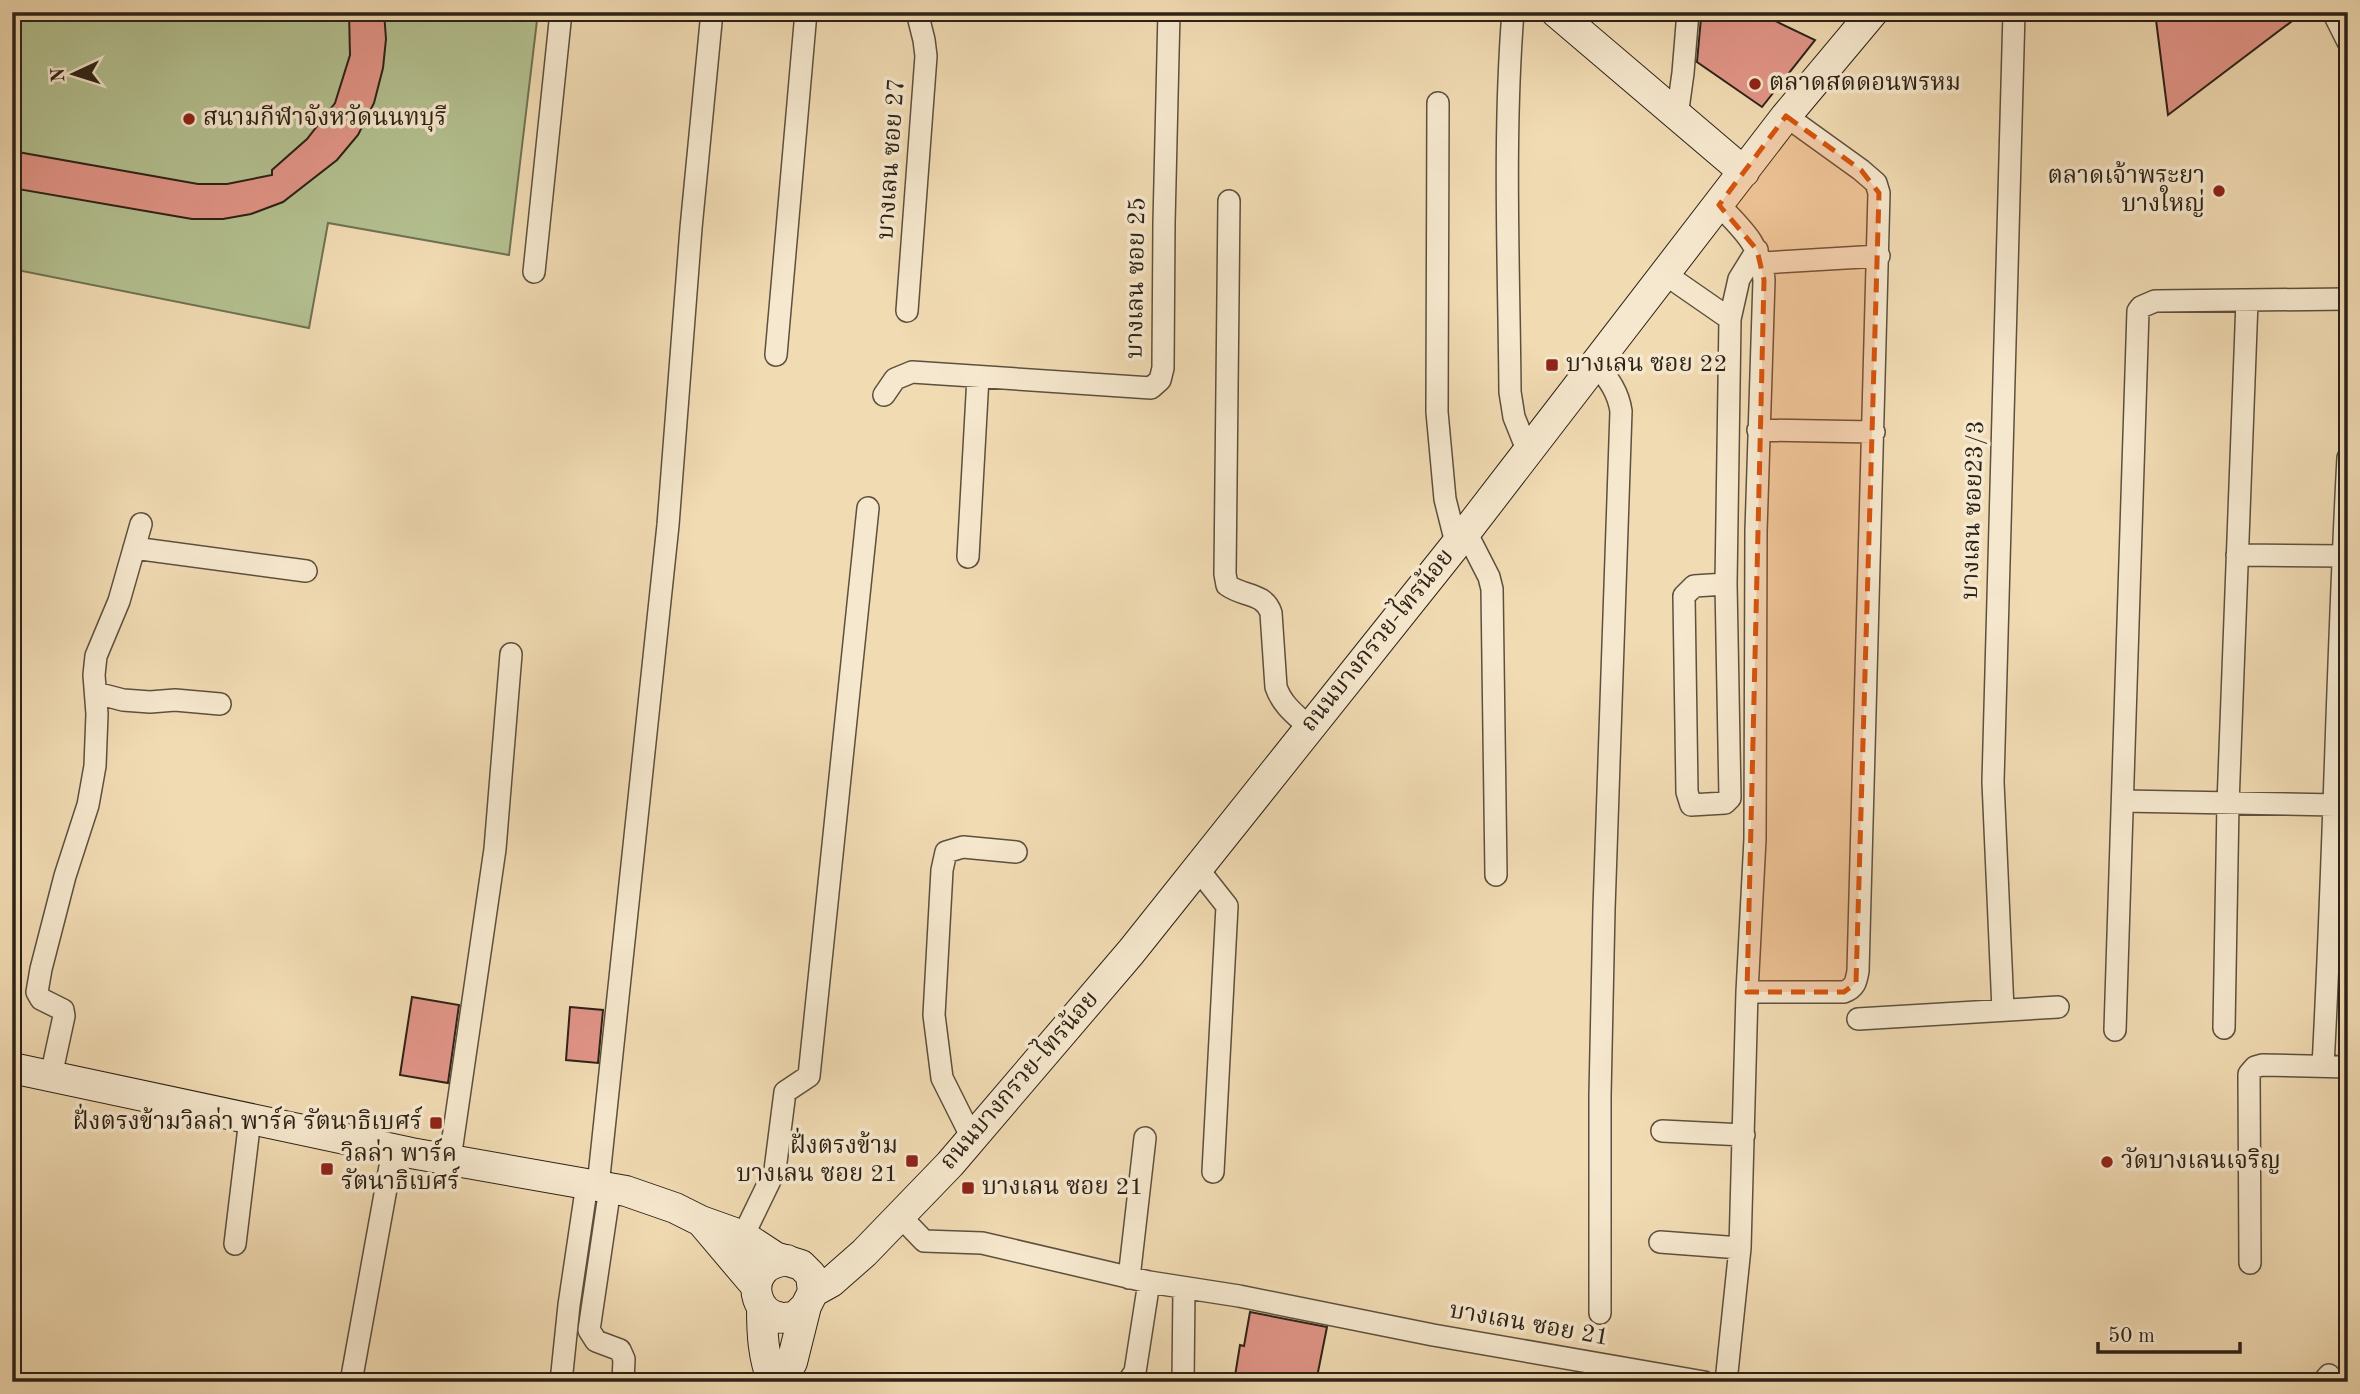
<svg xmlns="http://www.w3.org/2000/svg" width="2360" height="1394" viewBox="0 0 2360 1394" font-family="'Old Standard TT','Noto Serif Thai',serif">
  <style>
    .green { fill: #b4c191; stroke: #707254; stroke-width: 2 }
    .building { fill: #e29588; stroke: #2c2217; stroke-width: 2 }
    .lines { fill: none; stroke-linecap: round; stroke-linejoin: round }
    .street-casing { stroke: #5d503e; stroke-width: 24 }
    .secondary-casing { stroke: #2c2217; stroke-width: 32 }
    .street { stroke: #f6e8ce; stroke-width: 21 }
    .secondary { stroke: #f6e8ce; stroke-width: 30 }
    .marked { fill: #d5540d; fill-opacity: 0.2; stroke: #d5540d; stroke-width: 5; stroke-dasharray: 14 9; stroke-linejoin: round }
    .poi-dot { fill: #8f2418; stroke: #f6e8ce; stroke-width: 2.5 }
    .labels { text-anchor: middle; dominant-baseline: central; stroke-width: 7; stroke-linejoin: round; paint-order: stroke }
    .poi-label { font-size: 24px; fill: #2c2217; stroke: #f6e8ce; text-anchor: start }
    .street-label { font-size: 24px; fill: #2c2217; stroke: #f6e8ce }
  </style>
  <rect width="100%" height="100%" fill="#f1dbb3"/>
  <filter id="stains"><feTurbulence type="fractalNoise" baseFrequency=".00286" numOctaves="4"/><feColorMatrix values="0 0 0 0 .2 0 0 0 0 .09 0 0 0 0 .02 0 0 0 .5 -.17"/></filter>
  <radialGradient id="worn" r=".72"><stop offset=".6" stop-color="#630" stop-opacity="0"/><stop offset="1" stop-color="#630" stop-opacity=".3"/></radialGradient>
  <!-- green -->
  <path class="green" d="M 12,12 L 538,12 L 509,255 L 328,223 L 309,328 L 12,269 Z"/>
  <!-- building -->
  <path class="building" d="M 349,12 L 384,12 L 386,39 L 383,68 L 374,103 L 358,135 L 337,160 L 283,202 L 251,214 L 223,219 L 192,219 L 12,188 L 12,151 L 198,184 L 227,184 L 272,175 L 272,170 L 307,139 L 335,103 L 350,55 Z
    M 2155,12 L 2304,12 L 2168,115 Z
    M 1767,17 L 1815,40 L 1762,107 L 1697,62 L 1701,18 Z
    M 412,997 L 459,1005 L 448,1083 L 400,1075 Z
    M 570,1007 L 603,1010 L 598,1063 L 566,1060 Z
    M 1250,1312 L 1327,1327 L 1316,1382 L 1234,1382 L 1240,1345 L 1244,1346 Z"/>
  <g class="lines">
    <defs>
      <path id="street" d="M 1513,12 C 1503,138 1509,266 1510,392 L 1514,417 L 1528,452
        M 2333,12 L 2348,42
        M 1438,103 L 1437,412 L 1445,499 L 1456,543
        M 1677,116 L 1683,73 L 1688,12
        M 1229,201 L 1225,574 L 1227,585 C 1243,597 1264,592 1271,613 L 1276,687 C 1282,705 1296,715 1309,727
        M 1719,205 C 1742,229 1761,245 1764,280 L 1756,531 L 1755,839 L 1747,992 L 1740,1248 L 1726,1382
        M 1762,263 L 1879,256
        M 534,272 L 561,12
        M 1665,274 L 1730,319
        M 907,311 L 926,56 L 924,40 L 917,12
        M 776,355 L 806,12
        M 1596,363 C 1608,379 1618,391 1621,411 L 1604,909 L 1600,1096 L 1600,1313
        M 884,395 L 895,379 L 912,372 L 1151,388 L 1160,380 L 1163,368 L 1164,223 L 1169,12
        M 1758,430 L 1874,432
        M 1466,532 L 1489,577 L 1492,589 L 1496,875
        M 134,548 L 306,571
        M 2237,555 L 2343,556
        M 968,557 L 978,377
        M 1726,584 L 1694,586 L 1684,596 L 1687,792 L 1691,805 L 1725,803 L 1730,798 L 1726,584 L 1730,319 L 1739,279 L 1757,250
        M 96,693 L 123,700 L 150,702 L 175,700 L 220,704
        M 2123,801 L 2335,805
        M 1197,868 L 1227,906 L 1213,1172
        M 1747,992 L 1844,992 C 1855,988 1856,982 1858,971 L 1879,193 L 1876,183 L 1861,170 L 1786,116
        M 2003,1010 L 1993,782 L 2014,12
        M 1858,1019 L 2058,1007
        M 2224,1028 L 2228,804 L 2247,301
        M 2115,1030 L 2138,311 L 2141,307 L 2155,301 L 2348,299
        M 2323,1066 C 2334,863 2337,660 2348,458
        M 51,1076 L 64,1016 L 63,1010 L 41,999 L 37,992 L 41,969 L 65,876 L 88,805 L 95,766 L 97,714 L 94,675 L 96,656 L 119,601 L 141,524
        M 1662,1131 L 1744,1135
        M 972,1138 L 942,1078 L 934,1015 L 942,870 L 946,852 L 963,847 L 1016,852
        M 450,1159 L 495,849 L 511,654
        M 598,1186 L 668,525 L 691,228 L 712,12
        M 610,1188 L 589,1330 L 596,1341 L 620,1350 L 624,1359 L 623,1382
        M 900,1216 L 924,1241 L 982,1243 L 1149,1282 L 1239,1296 L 1433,1335 L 1704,1382
        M 743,1236 L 775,1170 L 785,1092 L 809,1076 L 868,508
        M 1660,1242 L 1740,1248
        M 235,1244 L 250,1119
        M 2250,1263 L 2249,1074 L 2255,1067 L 2262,1065 L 2348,1067
        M 1129,1278 L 1145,1138
        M 351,1382 L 393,1150
        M 561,1382 L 569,1305 L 587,1184
        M 1128,1382 L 1135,1372 L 1149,1282
        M 1183,1382 L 1184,1288
        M 2323,1382 L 2329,1375"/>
      <path id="secondary" d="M 1556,12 L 1744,172
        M 12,1068 L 411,1153 L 626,1191 L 675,1208 L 701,1221 L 743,1236 L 775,1257 L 801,1265 L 811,1275 L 813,1292 L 806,1306 L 795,1317 C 790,1317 783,1319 778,1317 C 758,1313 750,1287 762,1272 C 768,1263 778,1262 787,1260
        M 701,1221 L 756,1286
        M 813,1292 L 831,1282 L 864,1253 L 950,1164 L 1131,952 L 1466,532 L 1786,116 L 1873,12
        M 762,1307 C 762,1333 763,1357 773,1382
        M 781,1382 L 792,1362 L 806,1306"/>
    </defs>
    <!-- street casing -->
    <use href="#street" class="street-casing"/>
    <!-- secondary casing -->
    <use href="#secondary" class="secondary-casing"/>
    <!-- street -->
    <use href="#street" class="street"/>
    <!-- secondary -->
    <use href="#secondary" class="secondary"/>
  </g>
  <!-- marked area -->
  <path class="marked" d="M 1786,116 L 1861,170 L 1879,193 L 1856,983 L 1844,992 L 1747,992 L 1764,280 L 1757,250 L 1719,205 Z"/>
  <!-- markers -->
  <g class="poi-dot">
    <circle cx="1755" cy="84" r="7"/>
    <circle cx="189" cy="119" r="7"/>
    <circle cx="2219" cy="191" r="7"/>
    <rect x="1545" y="358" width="14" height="14" rx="3.5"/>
    <rect x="429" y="1116" width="14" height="14" rx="3.5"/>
    <rect x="905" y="1154" width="14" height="14" rx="3.5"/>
    <circle cx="2107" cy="1162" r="7"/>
    <rect x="320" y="1162" width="14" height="14" rx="3.5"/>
    <rect x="961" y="1181" width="14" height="14" rx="3.5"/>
  </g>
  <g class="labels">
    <!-- poi labels -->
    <g class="poi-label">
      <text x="1769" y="84">ตลาดสดดอนพรหม</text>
      <text x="203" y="119">สนามกีฬาจังหวัดนนทบุรี</text>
      <text x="2205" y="177" text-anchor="end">ตลาดเจ้าพระยา<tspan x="2205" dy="28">บางใหญ่</tspan></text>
      <text x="1566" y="365">บางเลน ซอย 22</text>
      <text x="422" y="1123" text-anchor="end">ฝั่งตรงข้ามวิลล่า พาร์ค รัตนาธิเบศร์</text>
      <text x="898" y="1147" text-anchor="end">ฝั่งตรงข้าม<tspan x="898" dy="28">บางเลน ซอย 21</tspan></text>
      <text x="341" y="1155">วิลล่า พาร์ค<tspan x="341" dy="28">รัตนาธิเบศร์</tspan></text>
      <text x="2121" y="1162">วัดบางเลนเจริญ</text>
      <text x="982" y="1188">บางเลน ซอย 21</text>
    </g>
    <!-- street labels -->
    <g class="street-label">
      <text transform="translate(892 159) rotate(-86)">บางเลน ซอย 27</text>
      <text transform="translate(1137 278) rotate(-89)">บางเลน ซอย 25</text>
      <text transform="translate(1974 510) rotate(-88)">บางเลน ซอย23/3</text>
      <text transform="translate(1378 641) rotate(-51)">ถนนบางกรวย-ไทรน้อย</text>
      <text transform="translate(1020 1081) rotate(-49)">ถนนบางกรวย-ไทรน้อย</text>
      <text transform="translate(1529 1325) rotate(10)">บางเลน ซอย 21</text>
    </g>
  </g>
  <!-- margin -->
  <rect width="2360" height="1394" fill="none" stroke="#f1dbb3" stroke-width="42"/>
  <rect x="14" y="14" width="2332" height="1366" fill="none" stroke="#2c2217" stroke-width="3.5"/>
  <rect x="21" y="21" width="2318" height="1352" fill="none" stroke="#2c2217" stroke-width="2"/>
  <!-- north arrow -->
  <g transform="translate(74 74) rotate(266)" stroke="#f6e8ce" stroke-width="5" paint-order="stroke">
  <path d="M0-5L12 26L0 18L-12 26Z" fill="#2c2217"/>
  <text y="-10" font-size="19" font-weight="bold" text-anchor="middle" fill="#2c2217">N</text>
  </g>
  <!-- scale -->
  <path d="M2098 1342v10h142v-10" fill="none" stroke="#2c2217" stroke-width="3.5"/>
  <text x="2108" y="1342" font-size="21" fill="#2c2217" stroke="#f6e8ce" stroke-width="5" paint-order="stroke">50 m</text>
  <rect width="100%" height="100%" filter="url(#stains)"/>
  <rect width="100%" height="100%" fill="url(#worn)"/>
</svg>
